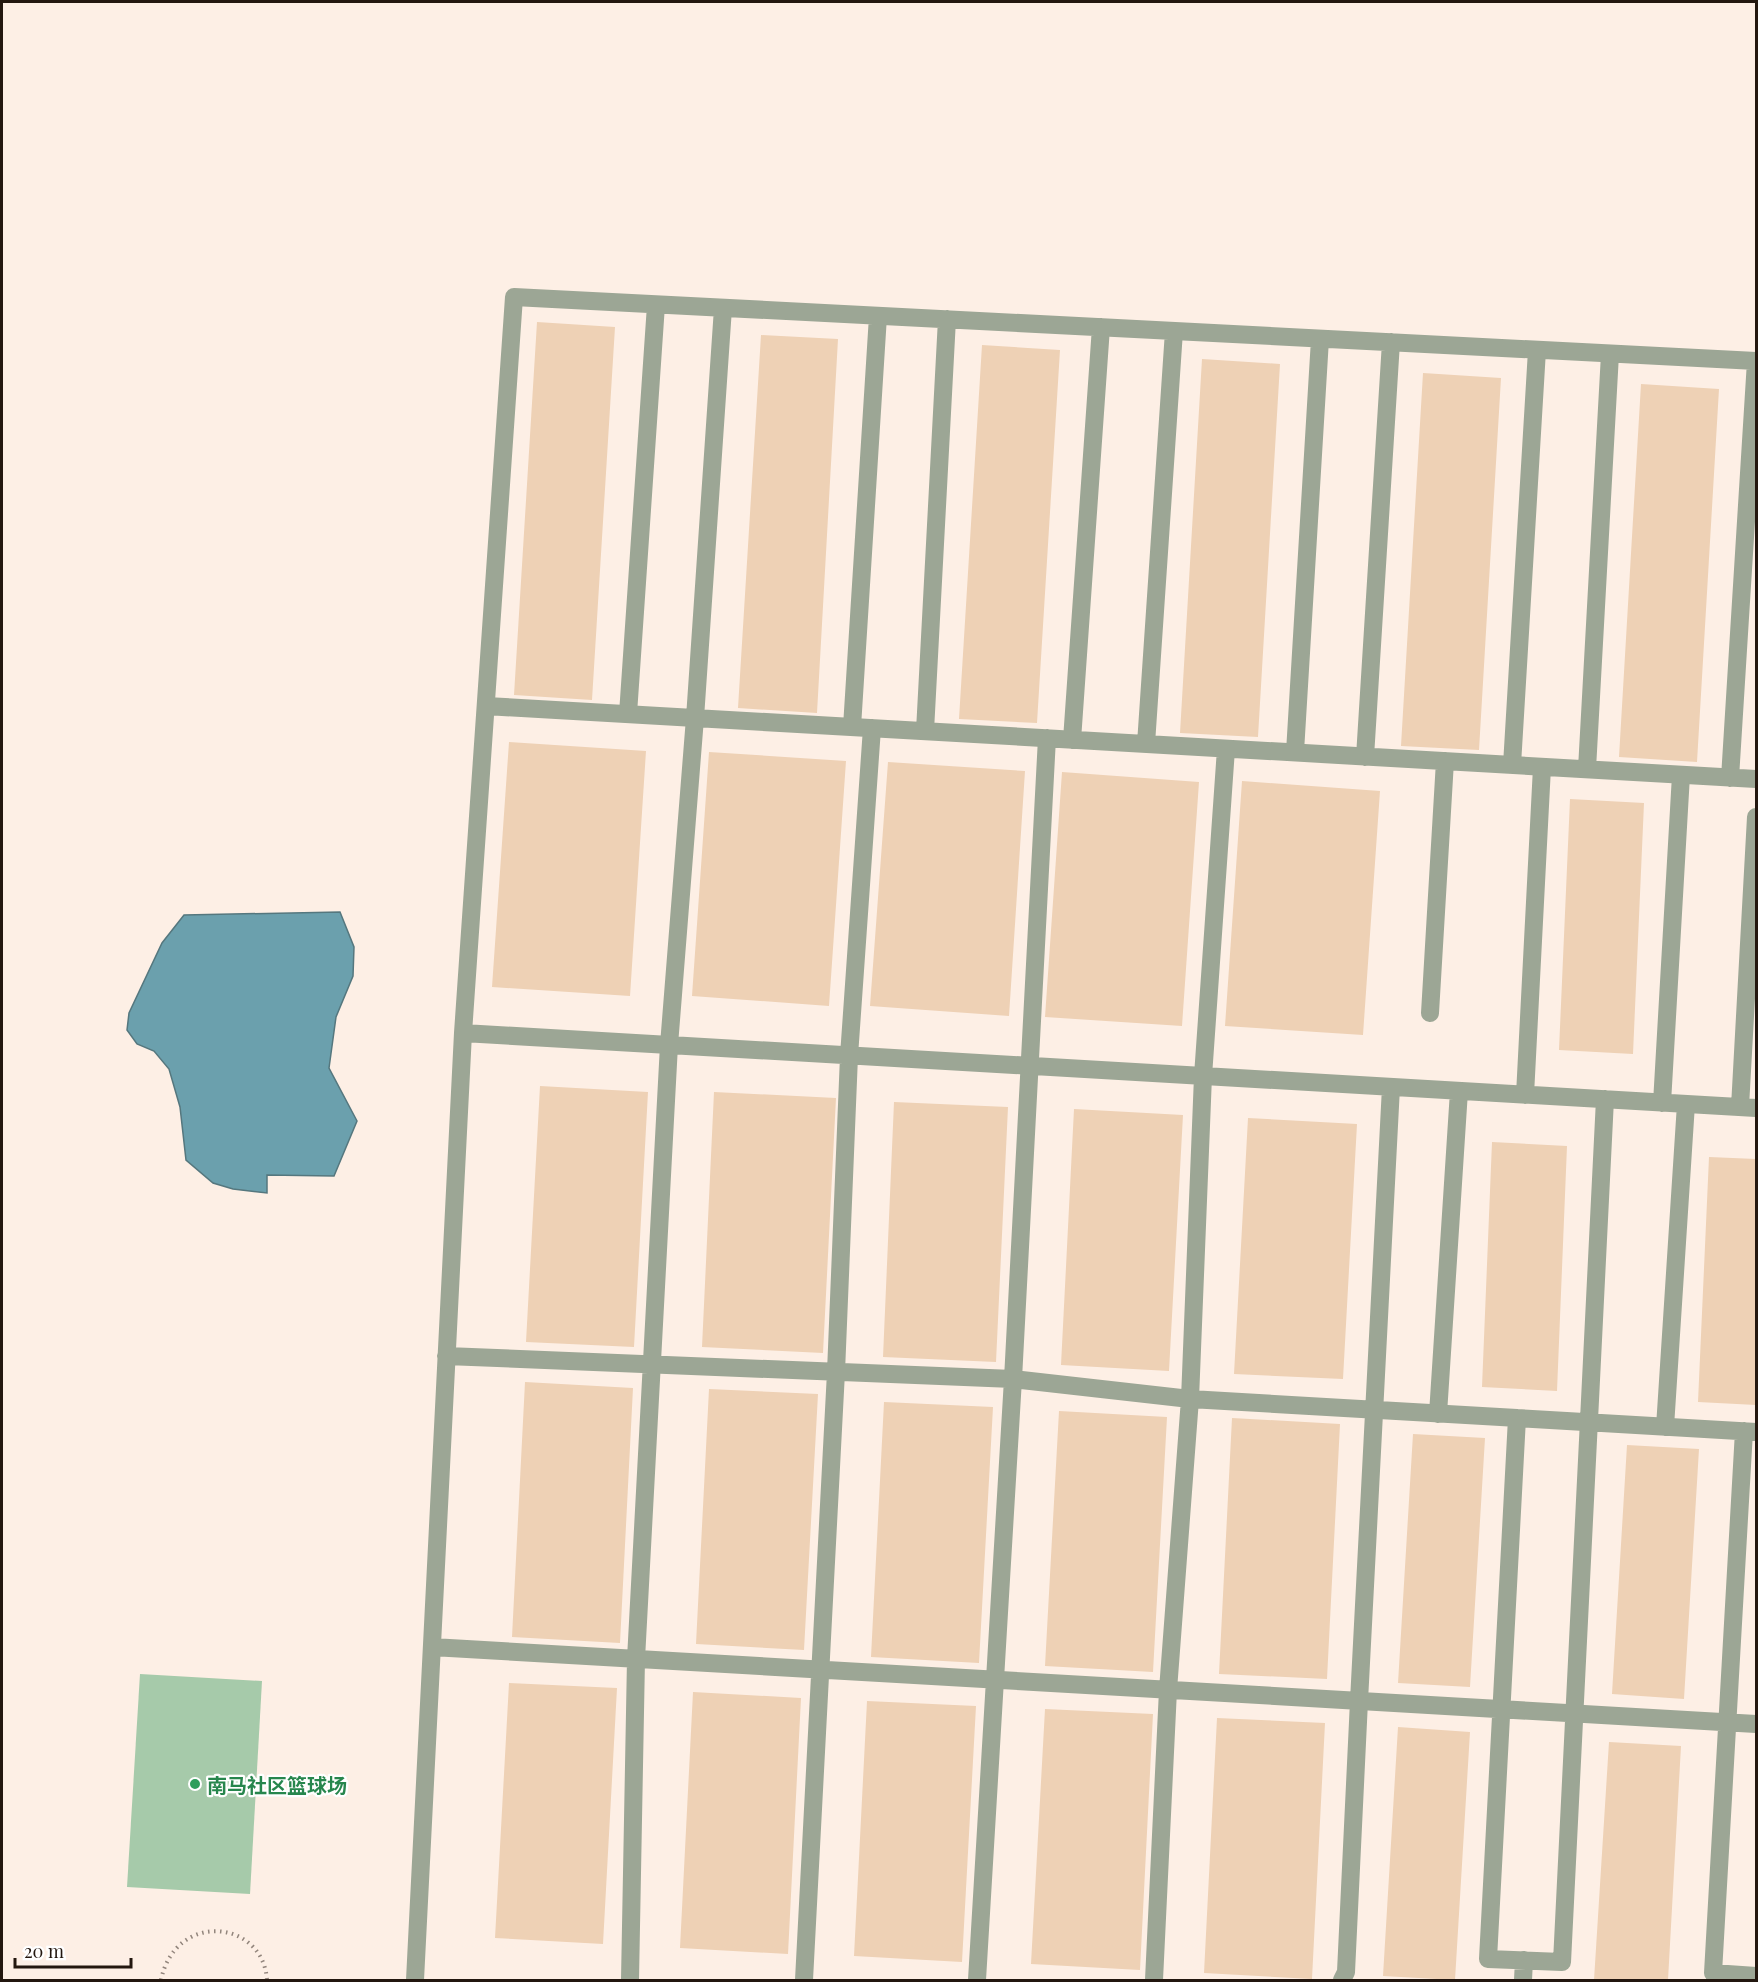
<svg xmlns="http://www.w3.org/2000/svg" width="1758" height="1982" viewBox="0 0 1758 1982" font-family="'Playfair Display','Noto Sans SC',serif">
  <style>
    .green { fill: #a6caaa }
    .water { fill: #6ba0ad; stroke: #55777e; stroke-width: 1.5 }
    .building { fill: #eed1b5 }
    .lines { fill: none; stroke-linecap: round; stroke-linejoin: round }
    .path { stroke: #92857c; stroke-width: 4; stroke-dasharray: 1.5 4.5; stroke-linecap: butt }
    .minor { stroke: #9ca695; stroke-width: 18 }
    .leisure-dot { fill: #2e9e5b; stroke: #fff; stroke-width: 2 }
    .labels { text-anchor: middle; dominant-baseline: central; stroke-width: 4.5; stroke-linejoin: round; paint-order: stroke }
    .leisure-label { font-size: 20px; font-weight: bold; fill: #27864d; stroke: #fff; text-anchor: start }
  </style>
  <rect width="100%" height="100%" fill="#fdefe5"/>
  <!-- green -->
  <path class="green" d="M 140,1674 L 262,1681 L 250,1894 L 127,1887 Z"/>
  <!-- water -->
  <path class="water" d="M 340,912 L 354,947 L 353,976 L 336,1017 L 329,1068 L 357,1121 L 334,1176 L 267,1175 L 267,1193 L 233,1189 L 213,1183 L 186,1160 L 180,1107 L 169,1069 L 154,1051 L 137,1044 L 127,1030 L 129,1013 L 162,943 L 184,915 Z"/>
  <!-- building -->
  <path class="building" d="M 537,322 L 615,327 L 592,700 L 514,695 Z
    M 761,335 L 838,339 L 817,713 L 738,708 Z
    M 982,345 L 1060,350 L 1037,723 L 959,719 Z
    M 1202,359 L 1280,364 L 1258,737 L 1180,733 Z
    M 1423,373 L 1501,378 L 1479,750 L 1401,746 Z
    M 1641,384 L 1719,389 L 1697,762 L 1619,757 Z
    M 509,742 L 646,751 L 630,996 L 492,987 Z
    M 709,752 L 846,761 L 829,1006 L 692,996 Z
    M 888,762 L 1025,771 L 1009,1016 L 870,1006 Z
    M 1062,772 L 1199,782 L 1182,1026 L 1045,1017 Z
    M 1242,781 L 1380,791 L 1363,1035 L 1225,1026 Z
    M 1570,799 L 1644,803 L 1633,1054 L 1559,1050 Z
    M 540,1086 L 648,1092 L 634,1347 L 526,1342 Z
    M 714,1092 L 836,1098 L 823,1353 L 702,1347 Z
    M 894,1102 L 1008,1107 L 996,1362 L 883,1357 Z
    M 1074,1109 L 1183,1115 L 1169,1371 L 1061,1365 Z
    M 1248,1118 L 1357,1124 L 1343,1379 L 1234,1374 Z
    M 1492,1142 L 1567,1146 L 1557,1391 L 1482,1387 Z
    M 1709,1157 L 1756,1159 L 1756,1405 L 1698,1402 Z
    M 525,1382 L 633,1388 L 620,1643 L 512,1637 Z
    M 709,1389 L 818,1394 L 804,1650 L 696,1644 Z
    M 884,1402 L 993,1407 L 979,1663 L 871,1657 Z
    M 1059,1411 L 1167,1417 L 1153,1672 L 1045,1666 Z
    M 1232,1418 L 1340,1424 L 1327,1679 L 1219,1674 Z
    M 1413,1434 L 1485,1438 L 1470,1687 L 1398,1683 Z
    M 1627,1445 L 1699,1449 L 1684,1699 L 1612,1694 Z
    M 509,1683 L 617,1688 L 603,1944 L 495,1938 Z
    M 693,1692 L 801,1698 L 788,1954 L 680,1948 Z
    M 867,1701 L 976,1706 L 962,1962 L 854,1956 Z
    M 1045,1709 L 1153,1714 L 1140,1970 L 1031,1964 Z
    M 1217,1718 L 1325,1723 L 1312,1979 L 1204,1973 Z
    M 1398,1727 L 1470,1732 L 1455,1980 L 1383,1976 Z
    M 1609,1742 L 1681,1746 L 1668,1980 L 1594,1980 Z"/>
  <g class="lines">
    <!-- path -->
    <path class="path" d="M 161,1980 C 175,1911 263,1919 267,1980"/>
    <!-- minor -->
    <path class="minor" d="M 486,706 L 1756,779
      M 628,714 L 656,305
      M 852,727 L 878,316
      M 925,731 L 947,319
      M 1072,740 L 1101,327
      M 1146,744 L 1174,331
      M 1295,752 L 1320,339
      M 1365,757 L 1391,342
      M 1512,765 L 1537,350
      M 1587,769 L 1610,354
      M 1730,778 L 1756,361
      M 1430,1013 L 1445,761
      M 463,1033 L 1756,1108
      M 1525,1095 L 1542,767
      M 1662,1103 L 1681,775
      M 1740,1107 L 1756,817
      M 446,1356 L 1013,1379 L 1190,1399 L 1756,1432
      M 1438,1414 L 1459,1091
      M 1517,1418 L 1488,1959 L 1562,1962 L 1605,1099
      M 1665,1427 L 1686,1104
      M 1744,1431 L 1713,1973 L 1756,1976
      M 432,1647 L 1756,1724
      M 415,1980 L 463,1033 L 514,297 L 1756,361
      M 630,1980 L 636,1659 L 669,1045 L 695,718 L 723,308
      M 804,1980 L 836,1372 L 849,1056 L 872,728
      M 977,1980 L 1013,1379 L 1047,738
      M 1154,1980 L 1168,1690 L 1190,1399 L 1203,1076 L 1226,749
      M 1342,1980 L 1346,1972 L 1359,1701 L 1391,1087
      M 1523,1980 L 1524,1960"/>
  </g>
  <!-- markers -->
  <circle class="leisure-dot" cx="195" cy="1784" r="6"/>
  <g class="labels">
    <!-- leisure labels -->
    <g class="leisure-label">
      <text x="207" y="1784">南马社区篮球场</text>
    </g>
  </g>
  <!-- border -->
  <rect width="1758" height="1982" fill="none" stroke="#23170f" stroke-width="6"/>
  <!-- scale -->
  <path d="M15 1958v9h116v-9" fill="none" stroke="#23170f" stroke-width="3"/>
  <text x="24" y="1958" font-size="18" fill="#23170f" stroke="#ffffff" stroke-width="4.5" paint-order="stroke">20 m</text>
</svg>
